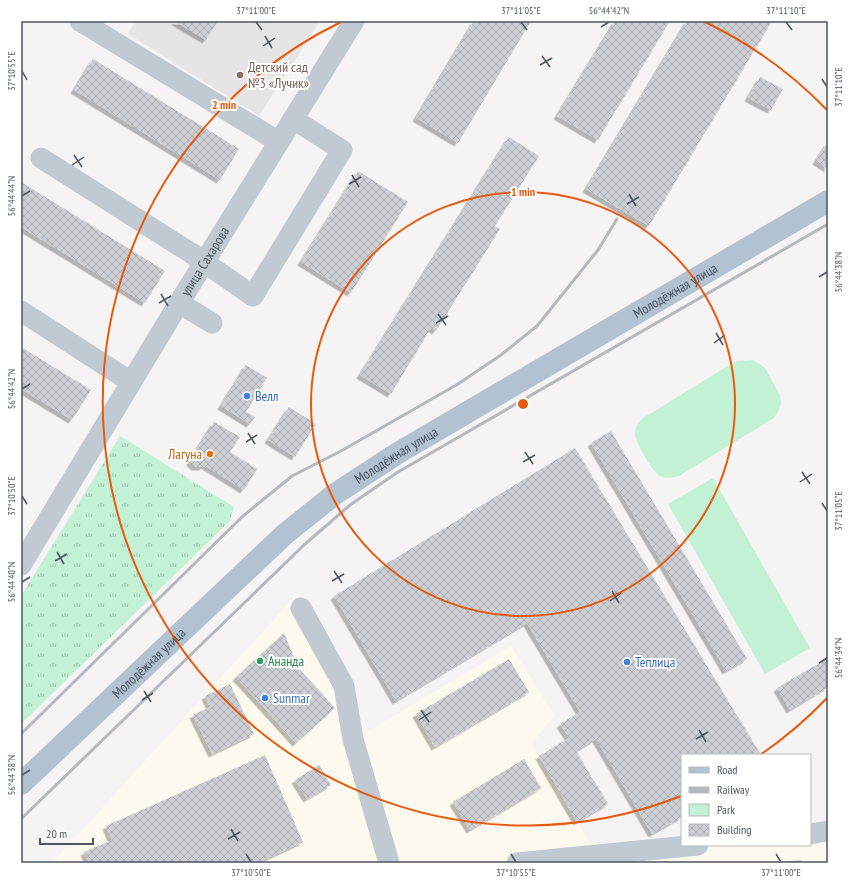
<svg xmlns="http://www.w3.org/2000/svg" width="849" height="884" viewBox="0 0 849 884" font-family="'PT Sans Narrow',sans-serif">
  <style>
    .commercial { fill: #fdf9ef }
    .education { fill: #e6e4e5 }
    .grass { fill: url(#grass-tufts) }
    .park { fill: #c3f1d5 }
    .building { fill: url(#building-cross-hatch); filter: url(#shadow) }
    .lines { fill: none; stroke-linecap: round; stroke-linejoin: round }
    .minor { stroke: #c1cad2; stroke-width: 21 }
    .major { stroke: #b3c2d1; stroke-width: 22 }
    .rail { stroke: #b5b8bd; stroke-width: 3 }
    .ticks { fill: none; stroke: #4a5661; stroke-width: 1.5 }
    .ring { fill: none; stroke: #e8590c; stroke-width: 2 }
    .education-dot { fill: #8d6e63; stroke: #fff; stroke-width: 1.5 }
    .shop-dot { fill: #3f7fe0; stroke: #fff; stroke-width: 1.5 }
    .food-dot { fill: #e8710a; stroke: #fff; stroke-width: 1.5 }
    .leisure-dot { fill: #2e9e5b; stroke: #fff; stroke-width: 1.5 }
    .labels { text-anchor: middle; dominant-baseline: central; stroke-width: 4; stroke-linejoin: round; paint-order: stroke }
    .education-label { font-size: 14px; fill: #785e54; stroke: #fff; text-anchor: start }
    .street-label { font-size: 14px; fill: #4a5661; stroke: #fff }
    .shop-label { font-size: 14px; fill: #366cbe; stroke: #fff; text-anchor: start }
    .food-label { font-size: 14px; fill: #c56008; stroke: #fff; text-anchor: end }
    .leisure-label { font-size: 14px; fill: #27864d; stroke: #fff; text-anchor: start }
    .centre { fill: #e8590c; stroke: #fff; stroke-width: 2 }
    .ring-label { font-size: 12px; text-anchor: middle; font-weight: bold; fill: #e8590c; stroke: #fff; stroke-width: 4; stroke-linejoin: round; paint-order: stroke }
    .neatline { fill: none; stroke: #4a5661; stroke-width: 1.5 }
    .ticks-label { font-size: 10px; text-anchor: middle; fill: #4a5661 }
  </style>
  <defs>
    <pattern id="grass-tufts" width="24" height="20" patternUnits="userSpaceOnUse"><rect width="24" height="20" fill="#c3f1d5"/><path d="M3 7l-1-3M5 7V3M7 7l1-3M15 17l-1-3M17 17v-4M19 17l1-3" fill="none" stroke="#a0c6b0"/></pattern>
    <pattern id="building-cross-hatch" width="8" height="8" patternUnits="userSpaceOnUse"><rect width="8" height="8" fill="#cdcfd5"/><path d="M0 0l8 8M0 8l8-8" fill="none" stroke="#a8abb0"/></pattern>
    <filter id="shadow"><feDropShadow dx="-3.5" dy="3.5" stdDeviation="0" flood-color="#0004"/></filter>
  </defs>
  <rect width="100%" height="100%" fill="#f5f3f3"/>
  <!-- commercial -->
  <path class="commercial" d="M 297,594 L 367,732 L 511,646 L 554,715 L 532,744 L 590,844 L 682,838 L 682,845 L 810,845 L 810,830 L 828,829 L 828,863 L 52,863 Z"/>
  <!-- education -->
  <path class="education" d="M 136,21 L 320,21 L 259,116 L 128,34 Z"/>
  <!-- grass -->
  <path class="grass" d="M 120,436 L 234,507 L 230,521 L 21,724 L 21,596 Z"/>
  <!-- park -->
  <path class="park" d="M 753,360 L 765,368 L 780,395 L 781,403 L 779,410 L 774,418 L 679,476 C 673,477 666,479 660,476 C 653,473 636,443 635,434 C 635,427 638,423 643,418 L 736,361 Z
    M 713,478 L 810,648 L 765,674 L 668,504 Z"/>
  <!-- building -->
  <path class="building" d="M 174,21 L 218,21 L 206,40 Z
    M 474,21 L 531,21 L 458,143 L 416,118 Z
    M 615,21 L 670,21 L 598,140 L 557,116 Z
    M 687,21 L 772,21 L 649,226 L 586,189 Z
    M 93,59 L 239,149 L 220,180 L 74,90 Z
    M 760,77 L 783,89 L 771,110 L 748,98 Z
    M 509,137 L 539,156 L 495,226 L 500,229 L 436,331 L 431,328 L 391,394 L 360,375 Z
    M 828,142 L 828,169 L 816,161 Z
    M 358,171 L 408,202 L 351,293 L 301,262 Z
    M 21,182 L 165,271 L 145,303 L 21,227 Z
    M 21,347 L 91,390 L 72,420 L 21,389 Z
    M 246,365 L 267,378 L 246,412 L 255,417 L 250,424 L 221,406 Z
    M 289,407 L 316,424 L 295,457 L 268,440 Z
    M 214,422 L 240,437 L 230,452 L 257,469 L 244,490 L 204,465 L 203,467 L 195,467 L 190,462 L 190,455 L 195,449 L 197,449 Z
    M 611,431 L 747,659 L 726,671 L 591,443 Z
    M 575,448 L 761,755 L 682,755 L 682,817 L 652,834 L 596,739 L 576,751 L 608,804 L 577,822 L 539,756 L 569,738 L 560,724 L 580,712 L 527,623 L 396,701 L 334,596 Z
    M 284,633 L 298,667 L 335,708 L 296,743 L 236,677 Z
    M 828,658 L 828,687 L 790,710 L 777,688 Z
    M 509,659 L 529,692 L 435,747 L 416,714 Z
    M 230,684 L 254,734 L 212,754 L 193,715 L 210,707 L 205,696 Z
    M 265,755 L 303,842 L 257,863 L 192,863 L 190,859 L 182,863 L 89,863 L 84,852 L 112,840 L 106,826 Z
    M 524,759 L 541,788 L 470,830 L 453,802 Z
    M 319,765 L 331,785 L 307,799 L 295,780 Z
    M 802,860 L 802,863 L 780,863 L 780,862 Z"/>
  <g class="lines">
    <!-- minor -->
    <g class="minor">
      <path d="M 80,21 L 279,142"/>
      <path d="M 41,158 L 191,253 L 253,296 L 342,150 L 293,119"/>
      <path d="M 179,303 L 212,323"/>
      <path d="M 21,311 L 131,382"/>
      <path id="s1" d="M 21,565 L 179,303 L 354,21"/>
      <path d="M 301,608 L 344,686 L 353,739 L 389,863"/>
      <path d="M 810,834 L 828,831"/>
      <path d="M 517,863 L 698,845"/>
    </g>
    <!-- major -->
    <path class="major" id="s2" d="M 21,784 L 285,534 L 335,494 L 398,453 L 828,201"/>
    <!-- rail -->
    <path class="rail" d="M 21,734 L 243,516 L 292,476 L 341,451 L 458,384 L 501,355 L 537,326 L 598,250 L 617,219
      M 21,819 L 304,545 L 350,505 L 398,472 L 828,224"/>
  </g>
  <!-- ticks -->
  <path class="ticks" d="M 256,22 L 262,30M 521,22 L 527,30M 786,22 L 792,30M 601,27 L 609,22M 265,36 L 272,48M 263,46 L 275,38M 542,56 L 550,67M 540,65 L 552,58M 22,71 L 27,80M 822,79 L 827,87M 74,155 L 82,167M 72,165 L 84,157M 352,175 L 359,187M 349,184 L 361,177M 629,194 L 636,206M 22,196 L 30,191M 627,204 L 639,197M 819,277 L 827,272M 161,294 L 168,306M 159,303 L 171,296M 438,314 L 446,325M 436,323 L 448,316M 716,333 L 723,345M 714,343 L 725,335M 22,389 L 30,384M 248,433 L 255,444M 246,442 L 257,435M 525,452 L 533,464M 523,462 L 535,455M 802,472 L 810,484M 800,482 L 812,474M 22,496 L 27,504M 822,503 L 827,511M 57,552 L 64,564M 55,561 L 67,554M 334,571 L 342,583M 332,581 L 344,574M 22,582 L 30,577M 612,591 L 619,603M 610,601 L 621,593M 819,663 L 827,658M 144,691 L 151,702M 142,700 L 153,693M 421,710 L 429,722M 419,720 L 431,712M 699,730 L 706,742M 696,739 L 708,732M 22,775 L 30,770M 231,829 L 238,841M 228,839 L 240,832M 246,854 L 251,862M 511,854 L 516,862M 776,854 L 781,862"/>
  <!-- distance rings -->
  <g class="ring">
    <circle cx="523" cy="404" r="212"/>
    <path d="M827 698A423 423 0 0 1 760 755M681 796A423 423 0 0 1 341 22M705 22A423 423 0 0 1 827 110"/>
  </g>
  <!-- markers -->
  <circle class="education-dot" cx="240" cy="75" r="4"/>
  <g class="shop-dot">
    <circle cx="247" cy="396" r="4"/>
    <circle cx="627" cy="662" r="4"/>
    <circle cx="265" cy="698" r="4"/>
  </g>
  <circle class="food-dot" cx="210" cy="454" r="4"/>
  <circle class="leisure-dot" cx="260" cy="661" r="4"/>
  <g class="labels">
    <!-- education labels -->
    <g class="education-label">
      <text x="248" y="67">Детский сад<tspan x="248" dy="16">№3 «Лучик»</tspan></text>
    </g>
    <!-- street labels -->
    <g class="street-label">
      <text stroke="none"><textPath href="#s1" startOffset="355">улица Сахарова</textPath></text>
      <text stroke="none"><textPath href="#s2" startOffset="824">Молодёжная улица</textPath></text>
      <text stroke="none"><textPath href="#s2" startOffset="500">Молодёжная улица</textPath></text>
      <text stroke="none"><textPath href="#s2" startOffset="176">Молодёжная улица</textPath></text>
    </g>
    <!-- shop labels -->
    <g class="shop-label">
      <text x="255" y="396">Велл</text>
      <text x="635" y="662">Теплица</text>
      <text x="273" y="698">Sunmar</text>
    </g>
    <!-- food labels -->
    <g class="food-label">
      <text x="202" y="454">Лагуна</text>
    </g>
    <!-- leisure labels -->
    <g class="leisure-label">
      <text x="268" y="661">Ананда</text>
    </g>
  </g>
  <circle cx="523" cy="404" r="6" class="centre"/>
  <g class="ring-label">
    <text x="224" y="109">2 min</text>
    <text x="523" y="196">1 min</text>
  </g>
  <!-- border -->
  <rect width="849" height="884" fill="none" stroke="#ffffff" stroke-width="44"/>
  <!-- legend -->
  <rect x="681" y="754" width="130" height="92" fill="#ffffff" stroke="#b7bbc0"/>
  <rect x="689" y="767" width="20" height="6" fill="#b3c2d1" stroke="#b7bbc0"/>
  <text x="717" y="774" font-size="12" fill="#4a5661">Road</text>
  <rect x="689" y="787" width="20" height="6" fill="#b5b8bd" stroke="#b7bbc0"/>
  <text x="717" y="794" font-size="12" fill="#4a5661">Railway</text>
  <rect x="689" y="804" width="20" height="12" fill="#c3f1d5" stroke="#b7bbc0"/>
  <text x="717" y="814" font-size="12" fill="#4a5661">Park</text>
  <rect x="689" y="824" width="20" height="12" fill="url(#building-cross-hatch)" stroke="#b7bbc0"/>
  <text x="717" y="834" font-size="12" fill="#4a5661">Building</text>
  <!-- scale -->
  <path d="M40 838v6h53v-6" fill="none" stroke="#4a5661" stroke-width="2"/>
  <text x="46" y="838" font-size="12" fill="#4a5661" stroke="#ffffff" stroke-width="3" paint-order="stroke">20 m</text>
  <rect x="22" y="22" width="805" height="840" class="neatline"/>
  <g class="ticks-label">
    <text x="256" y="14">37°11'00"E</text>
    <text x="521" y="14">37°11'05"E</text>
    <text x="609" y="14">56°44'42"N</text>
    <text x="786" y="14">37°11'10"E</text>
    <text transform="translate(11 71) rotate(-90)" y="4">37°10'55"E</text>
    <text transform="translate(838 87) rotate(-90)" y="4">37°11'10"E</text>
    <text transform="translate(11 196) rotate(-90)" y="4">56°44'44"N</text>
    <text transform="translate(838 272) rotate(-90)" y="4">56°44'38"N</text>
    <text transform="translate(11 389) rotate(-90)" y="4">56°44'42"N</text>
    <text transform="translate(11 496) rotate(-90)" y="4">37°10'50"E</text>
    <text transform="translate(838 511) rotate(-90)" y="4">37°11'05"E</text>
    <text transform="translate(11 582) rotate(-90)" y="4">56°44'40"N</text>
    <text transform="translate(838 658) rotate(-90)" y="4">56°44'34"N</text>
    <text transform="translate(11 775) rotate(-90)" y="4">56°44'38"N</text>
    <text x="251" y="876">37°10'50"E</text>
    <text x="516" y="876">37°10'55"E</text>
    <text x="781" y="876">37°11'00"E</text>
  </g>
</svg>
